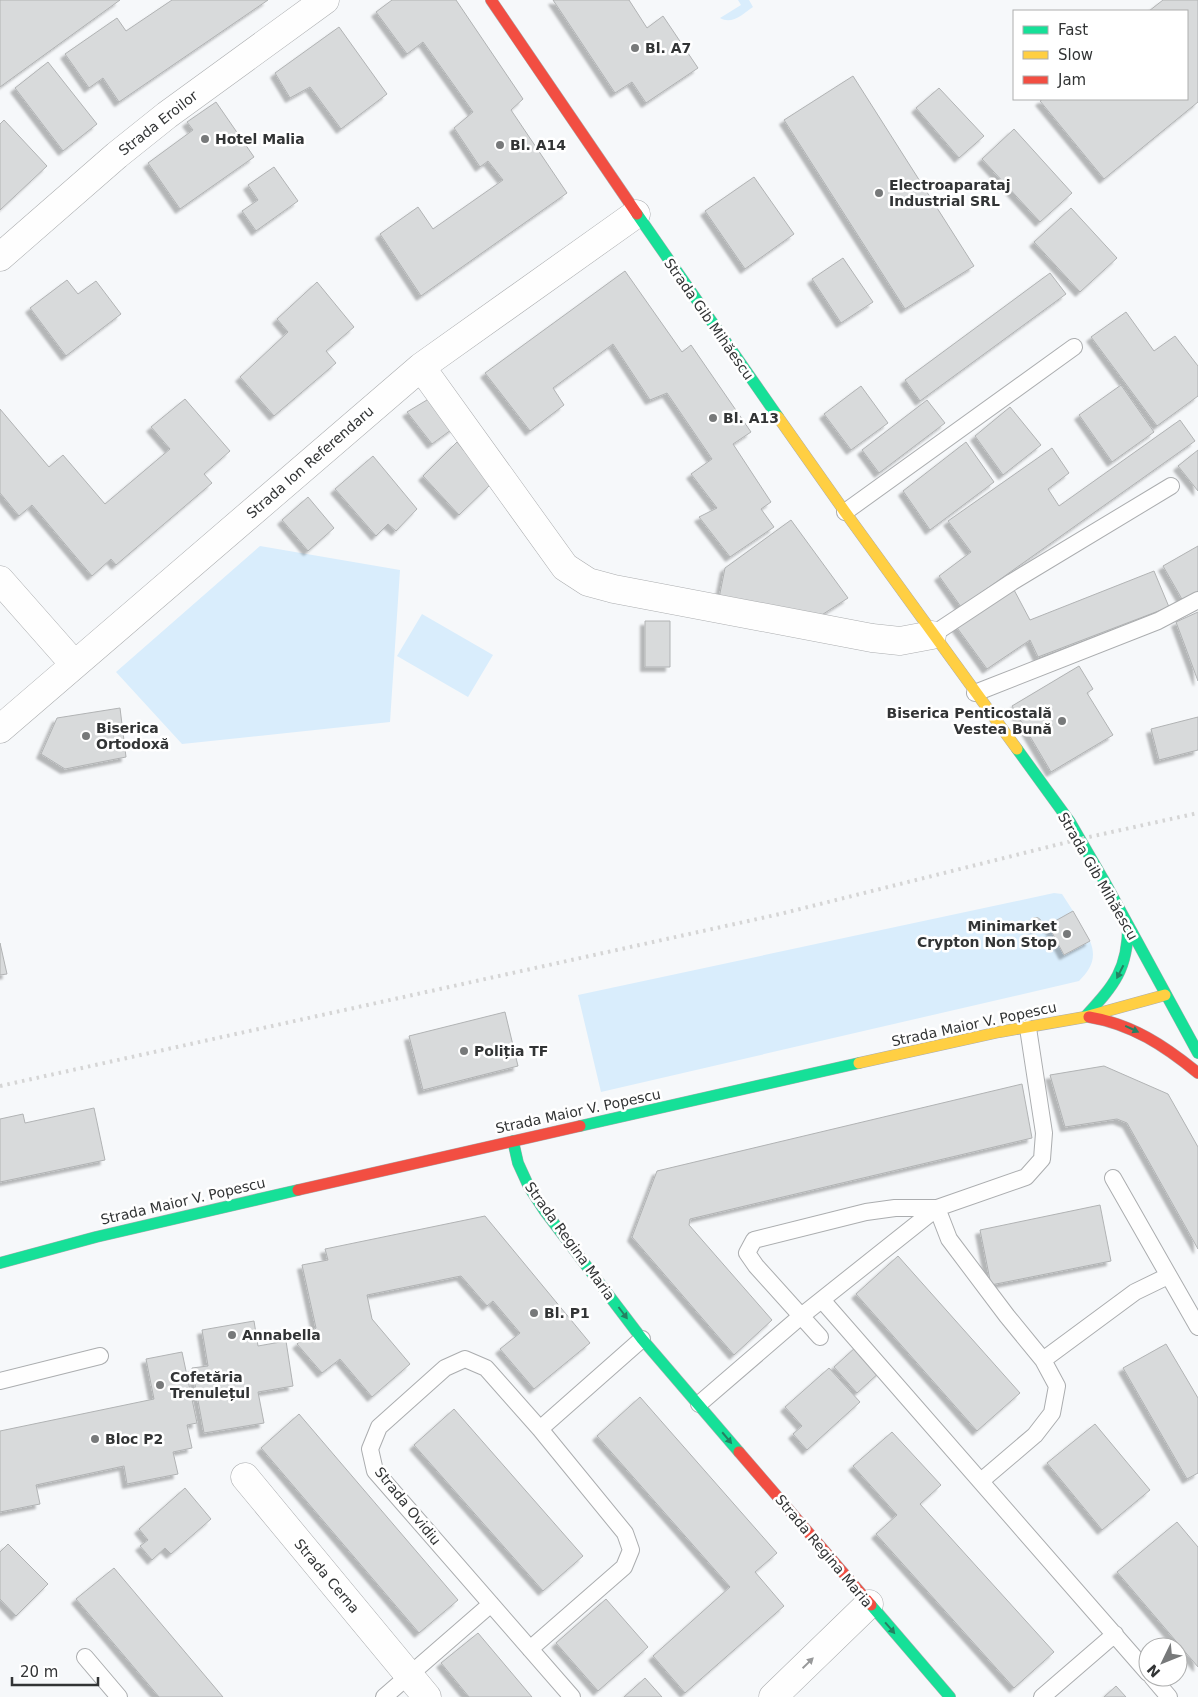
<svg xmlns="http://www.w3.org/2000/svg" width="1198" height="1697" viewBox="0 0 1198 1697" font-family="'DejaVu Sans',sans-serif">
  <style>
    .green { fill: #d9edfc }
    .building { fill: #d8dadb; stroke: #b1b3b4; filter: url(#shadow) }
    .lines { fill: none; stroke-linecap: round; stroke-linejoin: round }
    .lane-casing { stroke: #abadaf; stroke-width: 18 }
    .street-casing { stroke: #abadaf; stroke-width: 29 }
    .fast-casing { stroke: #abadaf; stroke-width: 12 }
    .slow-casing { stroke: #abadaf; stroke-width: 12 }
    .jam-casing { stroke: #abadaf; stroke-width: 12 }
    .lane { stroke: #fefefe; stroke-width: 16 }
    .street { stroke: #fefefe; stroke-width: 28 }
    .fast { stroke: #16e098; stroke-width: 11 }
    .slow { stroke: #ffcf43; stroke-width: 11 }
    .jam { stroke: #f24e42; stroke-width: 11 }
    .rail { stroke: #d5d5d5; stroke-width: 4; stroke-dasharray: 2.5 5; stroke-linecap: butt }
    .oneway { fill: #258162 }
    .oneway2 { fill: #98999a }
    .poi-dot { fill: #77797a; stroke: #fff; stroke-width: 2 }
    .labels { text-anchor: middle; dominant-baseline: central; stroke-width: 5; stroke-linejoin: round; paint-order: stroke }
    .poi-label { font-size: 14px; font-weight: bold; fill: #323435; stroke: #fff; text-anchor: start }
    .street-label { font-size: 14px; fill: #323435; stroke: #fff }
  </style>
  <defs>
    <filter id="shadow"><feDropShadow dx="-4.5" dy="4.5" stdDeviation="1" flood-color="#0004"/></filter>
  </defs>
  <rect width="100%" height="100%" fill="#f6f8fa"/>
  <!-- green -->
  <path class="green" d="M 738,0 L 749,0 L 753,7 C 743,14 732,25 720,18 L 741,5 Z
    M 260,546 L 400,570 L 390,722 L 182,744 L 116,672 Z
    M 422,614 L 493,655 L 468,697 L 397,656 Z
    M 1054,893 L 1062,894 L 1073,911 L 1048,925 L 1064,955 L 1090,941 C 1097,958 1091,969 1079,981 L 601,1092 L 578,995 Z"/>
  <!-- building -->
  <path class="building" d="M 0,0 L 120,0 L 0,87 Z
    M 172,0 L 268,0 L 119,102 L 103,78 L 89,88 L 65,54 L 117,18 L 126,31 Z
    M 392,0 L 456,0 L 523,99 L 511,110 L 567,193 L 421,296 L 380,234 L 418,207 L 433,229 L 503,180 L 488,161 L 480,167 L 454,128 L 473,112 L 423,42 L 407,54 L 376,12 Z
    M 553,0 L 629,0 L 647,28 L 663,16 L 698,68 L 646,103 L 632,82 L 615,93 Z
    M 1163,0 L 1198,0 L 1198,102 L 1104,179 L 1040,101 L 1043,99 L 1187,99 L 1187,11 L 1149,11 Z
    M 339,27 L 387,94 L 341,129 L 310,87 L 290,98 L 275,73 Z
    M 48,62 L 97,124 L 63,151 L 15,88 Z
    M 853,76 L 974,266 L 905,309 L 784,120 Z
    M 939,88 L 984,136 L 959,158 L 916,108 Z
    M 216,102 L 254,157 L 180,209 L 148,163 L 193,130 L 187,122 Z
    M 4,120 L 47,166 L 0,210 L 0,124 Z
    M 1014,129 L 1072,193 L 1040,222 L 982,159 Z
    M 274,167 L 298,201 L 256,231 L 242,211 L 258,200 L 248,185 Z
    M 754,177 L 794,234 L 745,269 L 705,211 Z
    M 1071,208 L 1117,258 L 1080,292 L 1034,242 Z
    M 843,258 L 873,302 L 841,323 L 812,279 Z
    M 625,271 L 682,352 L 691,345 L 751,432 L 733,444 L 771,502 L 761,509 L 774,527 L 730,557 L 699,517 L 717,508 L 691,474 L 712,459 L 667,393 L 650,400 L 613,344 L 553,388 L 564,405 L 530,431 L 485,373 Z
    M 1050,273 L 1066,294 L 920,401 L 905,380 Z
    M 67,280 L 78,294 L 96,281 L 121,314 L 66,356 L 30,308 Z
    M 317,282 L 354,327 L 326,351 L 336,363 L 274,416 L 240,377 L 288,332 L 277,319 Z
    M 1126,312 L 1154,351 L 1175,336 L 1198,366 L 1198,396 L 1157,426 L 1091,337 Z
    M 1121,385 L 1154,432 L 1112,462 L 1079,415 Z
    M 861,386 L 888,423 L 851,450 L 824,414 Z
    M 432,397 L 455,427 L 432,444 L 407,412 Z
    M 185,399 L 230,451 L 204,474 L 212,483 L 116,565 L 111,559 L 92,576 L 32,505 L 19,516 L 0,493 L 0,409 L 49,467 L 63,455 L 105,504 L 170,449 L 151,427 Z
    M 927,400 L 945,423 L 879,473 L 862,450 Z
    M 1010,407 L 1041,445 L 1003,475 L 975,436 Z
    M 1180,420 L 1195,441 L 961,607 L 939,576 L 971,552 L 948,521 L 1052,448 L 1069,473 L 1048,489 L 1059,506 Z
    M 457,442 L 491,484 L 459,515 L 423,476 Z
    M 966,442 L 994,482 L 930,530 L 903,491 Z
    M 1198,450 L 1198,491 L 1178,466 Z
    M 373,456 L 417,509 L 396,531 L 388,524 L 376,536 L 335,489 Z
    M 308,497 L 334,528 L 308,551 L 282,520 Z
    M 791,520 L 848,598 L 817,618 L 719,598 L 725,568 Z
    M 1198,546 L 1198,592 L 1183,601 L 1163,566 Z
    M 1154,571 L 1169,607 L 1038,657 L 1030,640 L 987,669 L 955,625 L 1013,588 L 1030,620 Z
    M 1198,612 L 1198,681 L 1176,622 Z
    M 645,621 L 670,621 L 670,667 L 645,667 Z
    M 1079,666 L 1093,689 L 1087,693 L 1113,735 L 1051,772 L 1012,706 Z
    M 120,708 L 126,757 L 65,769 L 41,754 L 57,718 Z
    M 1198,717 L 1198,750 L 1159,760 L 1151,729 Z
    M 1073,911 L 1090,941 L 1064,955 L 1048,925 Z
    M1030.5 923a5.5 5.5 0 1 1 11 0a5.5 5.5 0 1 1-11 0Z
    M 0,943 L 7,974 L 0,975 Z
    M 505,1012 L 518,1066 L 423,1090 L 409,1036 Z
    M 1104,1066 L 1168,1094 L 1198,1147 L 1198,1249 L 1127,1123 L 1117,1119 L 1065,1127 L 1050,1075 Z
    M 1022,1084 L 1032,1138 L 690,1219 L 689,1225 L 772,1320 L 734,1355 L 632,1237 L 657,1171 Z
    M 94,1108 L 105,1160 L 0,1182 L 0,1119 L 23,1114 L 25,1123 Z
    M 1100,1205 L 1111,1261 L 991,1285 L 980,1230 Z
    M 485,1216 L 590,1343 L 534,1389 L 500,1349 L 520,1333 L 493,1301 L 487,1306 L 461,1276 L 367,1295 L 372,1319 L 410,1364 L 372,1397 L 340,1359 L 322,1373 L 297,1344 L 316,1328 L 302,1265 L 328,1260 L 325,1249 Z
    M 898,1256 L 1020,1393 L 977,1431 L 856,1294 Z
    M 254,1321 L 258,1346 L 286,1341 L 293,1386 L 258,1392 L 264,1423 L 204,1433 L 192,1368 L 208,1366 L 202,1330 Z
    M 1166,1344 L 1198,1398 L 1198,1473 L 1187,1479 L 1123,1368 Z
    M 857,1346 L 881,1371 L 857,1393 L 834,1367 Z
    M 182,1352 L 197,1423 L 187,1425 L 192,1448 L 173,1452 L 178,1474 L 127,1484 L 124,1466 L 36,1485 L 40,1504 L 0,1512 L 0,1431 L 154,1399 L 146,1359 Z
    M 829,1368 L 860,1402 L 807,1450 L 793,1434 L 802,1426 L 785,1407 Z
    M 640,1397 L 777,1553 L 755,1572 L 784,1606 L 685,1693 L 653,1656 L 730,1587 L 597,1436 Z
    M 454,1409 L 583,1556 L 543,1591 L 414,1445 Z
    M 299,1414 L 458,1600 L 419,1633 L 261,1448 Z
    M 1095,1424 L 1150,1490 L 1102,1530 L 1047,1463 Z
    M 892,1432 L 941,1485 L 920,1504 L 1054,1652 L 1014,1688 L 876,1534 L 897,1515 L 853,1466 Z
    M 185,1488 L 211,1519 L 171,1554 L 165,1548 L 152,1560 L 140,1546 L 148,1540 L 139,1529 Z
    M 1177,1522 L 1198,1547 L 1198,1667 L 1117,1572 Z
    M 8,1544 L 48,1584 L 16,1616 L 0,1599 L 0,1552 Z
    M 114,1568 L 223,1697 L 159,1697 L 76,1599 Z
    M 606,1599 L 648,1647 L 598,1691 L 556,1643 Z
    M 478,1633 L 532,1697 L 469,1697 L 441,1663 Z
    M 645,1678 L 662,1697 L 624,1697 Z
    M 1116,1686 L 1126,1697 L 1104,1697 Z"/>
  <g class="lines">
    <defs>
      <path id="lane" d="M 845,512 L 1074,347
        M 932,635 L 1012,582 L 1171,486
        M 975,693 L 1158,621 L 1198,600
        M 1113,1178 L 1198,1327
        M 822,1300 L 1148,1673
        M 820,1337 L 756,1266 L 747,1253 L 754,1240 L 866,1212 L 895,1208 L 937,1208 L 949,1239 L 1007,1316 L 1043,1360 L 1057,1386 L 1052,1413 L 1035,1435 L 981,1481
        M 1043,1360 L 1135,1292 L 1168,1276
        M 0,1381 L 100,1356
        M 699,1404 L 800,1317 L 937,1208 L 1026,1177 L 1042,1159 L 1044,1133 L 1028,1028
        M 530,1649 L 624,1567 L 631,1550 L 625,1533 L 540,1429
        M 85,1657 L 119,1697
        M 1152,1677 L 1169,1697
        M 384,1697 L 491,1604
        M 572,1697 L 375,1471 L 370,1449 L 379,1427 L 445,1368 L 465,1359 L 486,1368 L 540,1429 L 642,1339
        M 1042,1697 L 1115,1634"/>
      <path id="street" d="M 0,257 L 117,155 L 167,115 L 325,0
        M 421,367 L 565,567 L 588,582 L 614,589 L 872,638 L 900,641 L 932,635
        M 0,580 L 74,664
        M 0,729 L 421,367 L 636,214
        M 245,1477 L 427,1697
        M 773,1697 L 869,1604"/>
      <path id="fast" d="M 637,214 L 778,417
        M 1017,749 L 1070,822 L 1103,879 L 1198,1053
        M 1085,1017 C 1114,985 1128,970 1128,925
        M 580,1126 L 859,1063
        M 513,1141 L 518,1163 L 529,1187 L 544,1210 L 642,1339 L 739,1452
        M 0,1263 L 96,1237 L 298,1190
        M 871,1605 L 950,1697"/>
      <path id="slow" d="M 778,417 L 845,512 L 1017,749
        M 859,1063 L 999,1032 L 1085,1017 L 1165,995"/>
      <path id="jam" d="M 491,0 L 637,214
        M 1089,1017 C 1132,1024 1165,1046 1198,1073
        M 298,1190 L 580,1126
        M 739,1452 L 871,1605"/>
    </defs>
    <!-- lane casing -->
    <use href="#lane" class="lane-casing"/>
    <!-- street casing -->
    <use href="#street" class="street-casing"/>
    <!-- fast casing -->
    <use href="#fast" class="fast-casing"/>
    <!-- slow casing -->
    <use href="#slow" class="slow-casing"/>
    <!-- jam casing -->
    <use href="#jam" class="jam-casing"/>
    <!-- lane -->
    <use href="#lane" class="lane"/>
    <!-- street -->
    <use href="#street" class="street"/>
    <!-- fast -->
    <use href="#fast" class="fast"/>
    <!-- slow -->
    <use href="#slow" class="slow"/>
    <!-- jam -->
    <use href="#jam" class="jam"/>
    <!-- rail -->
    <path class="rail" d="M 0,1086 L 780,914 L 1080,839 L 1198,813"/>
  </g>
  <!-- one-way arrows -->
  <defs><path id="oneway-solid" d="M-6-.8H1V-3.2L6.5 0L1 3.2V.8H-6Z" transform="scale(1.25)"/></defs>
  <g class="oneway">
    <use href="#oneway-solid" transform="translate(1120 972) rotate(117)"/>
    <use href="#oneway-solid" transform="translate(1132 1029) rotate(25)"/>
    <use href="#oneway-solid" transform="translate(623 1313) rotate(53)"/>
    <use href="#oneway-solid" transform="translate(727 1438) rotate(50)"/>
    <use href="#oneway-solid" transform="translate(890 1628) rotate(49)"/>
  </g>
  <use class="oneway2" href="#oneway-solid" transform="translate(808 1663) rotate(-44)"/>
  <!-- markers -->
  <g class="poi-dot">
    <circle cx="635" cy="48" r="5"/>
    <circle cx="205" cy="139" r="5"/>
    <circle cx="500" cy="145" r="5"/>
    <circle cx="879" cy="193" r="5"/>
    <circle cx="713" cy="418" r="5"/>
    <circle cx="1062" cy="721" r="5"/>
    <circle cx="86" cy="736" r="5"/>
    <circle cx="1067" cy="934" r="5"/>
    <circle cx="464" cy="1051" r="5"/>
    <circle cx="534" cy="1313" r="5"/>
    <circle cx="232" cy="1335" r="5"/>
    <circle cx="160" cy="1385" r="5"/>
    <circle cx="95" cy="1439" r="5"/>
  </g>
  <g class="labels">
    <!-- poi labels -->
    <g class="poi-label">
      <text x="645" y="48">Bl. A7</text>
      <text x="215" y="139">Hotel Malia</text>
      <text x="510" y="145">Bl. A14</text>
      <text x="889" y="185">Electroaparataj<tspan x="889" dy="16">Industrial SRL</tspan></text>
      <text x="723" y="418">Bl. A13</text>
      <text x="1052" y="713" text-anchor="end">Biserica Penticostală<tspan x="1052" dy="16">Vestea Bună</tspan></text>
      <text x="96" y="728">Biserica<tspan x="96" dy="16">Ortodoxă</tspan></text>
      <text x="1057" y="926" text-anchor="end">Minimarket<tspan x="1057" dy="16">Crypton Non Stop</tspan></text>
      <text x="474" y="1051">Poliția TF</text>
      <text x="544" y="1313">Bl. P1</text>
      <text x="242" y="1335">Annabella</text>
      <text x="170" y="1377">Cofetăria<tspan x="170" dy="16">Trenulețul</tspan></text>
      <text x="105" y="1439">Bloc P2</text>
    </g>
    <!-- street labels -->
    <g class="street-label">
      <text transform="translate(158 123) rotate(-38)">Strada Eroilor</text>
      <text transform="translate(709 319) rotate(55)">Strada Gib Mihăescu</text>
      <text transform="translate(310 462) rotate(-41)">Strada Ion Referendaru</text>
      <text transform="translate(1098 876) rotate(60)">Strada Gib Mihăescu</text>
      <text transform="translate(974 1024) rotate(-12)">Strada Maior V. Popescu</text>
      <text transform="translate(578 1111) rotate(-12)">Strada Maior V. Popescu</text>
      <text transform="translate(183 1201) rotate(-13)">Strada Maior V. Popescu</text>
      <text transform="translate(570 1241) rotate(54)">Strada Regina Maria</text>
      <text transform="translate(408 1506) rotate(51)">Strada Ovidiu</text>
      <text transform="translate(824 1551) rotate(50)">Strada Regina Maria</text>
      <text transform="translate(327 1576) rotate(50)">Strada Cerna</text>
    </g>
  </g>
  <!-- legend -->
  <rect x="1013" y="10" width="175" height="90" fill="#ffffff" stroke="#adaeae"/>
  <rect x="1023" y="26" width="25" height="8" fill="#16e098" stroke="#adaeae"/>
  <text x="1058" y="35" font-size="15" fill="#323435">Fast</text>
  <rect x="1023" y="51" width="25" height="8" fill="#ffcf43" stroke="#adaeae"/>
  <text x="1058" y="60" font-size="15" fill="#323435">Slow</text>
  <rect x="1023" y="76" width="25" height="8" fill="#f24e42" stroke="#adaeae"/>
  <text x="1058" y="85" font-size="15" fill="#323435">Jam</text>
  <!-- north arrow -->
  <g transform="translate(1163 1662) rotate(227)"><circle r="24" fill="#ffffff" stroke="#adaeae"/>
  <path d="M0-4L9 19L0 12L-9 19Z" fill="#77797a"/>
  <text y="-8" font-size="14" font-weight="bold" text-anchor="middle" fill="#323435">N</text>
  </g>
  <!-- scale -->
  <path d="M12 1677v8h86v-8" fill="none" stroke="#323435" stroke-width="2.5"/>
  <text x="20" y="1677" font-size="15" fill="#323435" stroke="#ffffff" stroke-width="4" paint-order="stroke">20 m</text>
</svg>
